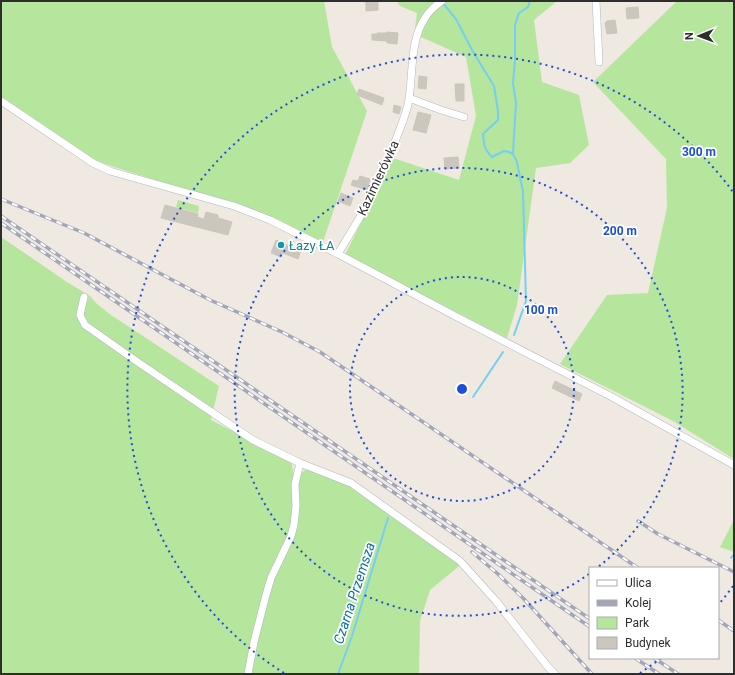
<svg xmlns="http://www.w3.org/2000/svg" width="735" height="675" viewBox="0 0 735 675" font-family="Roboto,sans-serif">
  <style>
    .green { fill: #b6e59e }
    .lines { fill: none; stroke-linecap: round; stroke-linejoin: round }
    .stream { stroke: #75cff0; stroke-width: 2 }
    .building { fill: #cbc7bf; stroke: #cbc5ba }
    .minor-casing { stroke: #b4b7c1; stroke-width: 8 }
    .minor { stroke: #fff; stroke-width: 7 }
    .rail-casing { stroke: #a3a6b8; stroke-width: 3.5 }
    .rail { stroke: #fff; stroke-width: 2; stroke-dasharray: 6; stroke-linecap: butt }
    .ring { fill: none; stroke: #1d4ed8; stroke-width: 2; stroke-dasharray: 2 4 }
    .culture-dot { fill: #0f9aa8; stroke: #fff; stroke-width: 1.5 }
    .labels { text-anchor: middle; dominant-baseline: central; stroke-width: 3.5; stroke-linejoin: round; paint-order: stroke }
    .street-label { font-size: 13px; fill: #2e2e2e; stroke: #fff }
    .culture-label { font-size: 13px; fill: #0d838f; stroke: #fff; text-anchor: start }
    .water-label { font-size: 14px; font-style: italic; fill: #0d6fa3; stroke: #fff }
    .centre { fill: #1d4ed8; stroke: #fff; stroke-width: 2 }
    .ring-label { font-size: 12px; text-anchor: middle; font-weight: bold; fill: #1d4ed8; stroke: #fff; stroke-width: 3.5; stroke-linejoin: round; paint-order: stroke }
  </style>
  <rect width="100%" height="100%" fill="#efe9e1"/>
  <!-- green -->
  <path class="green" d="M 1,1 L 324,1 L 332,47 L 367,111 L 322,245 L 273,218 L 96,161 L 1,97 Z
    M 397,1 L 557,1 L 534,20 L 542,82 L 579,95 L 589,145 L 570,163 L 536,168 L 517,305 L 507,338 L 345,255 L 393,158 L 459,180 L 476,116 L 466,57 L 421,37 L 415,28 L 417,13 L 400,6 Z
    M 677,1 L 734,1 L 734,459 L 673,421 L 560,364 L 607,295 L 648,293 L 667,208 L 666,159 L 593,82 Z
    M 178,200 L 199,206 L 198,213 L 176,207 Z
    M 1,237 L 67,282 L 90,296 L 97,304 L 111,315 L 219,386 L 211,420 L 291,461 L 293,470 L 294,509 L 290,528 L 245,674 L 1,674 Z
    M 308,469 L 353,480 L 464,562 L 430,590 L 420,621 L 419,674 L 251,674 L 257,640 L 272,583 L 295,532 L 298,481 C 300,475 302,471 308,469 Z
    M 734,520 L 734,552 L 720,547 Z"/>
  <g class="lines">
    <!-- stream -->
    <path class="stream" d="M 442,2 L 456,19 L 472,50 L 494,86 L 498,111 L 498,120 L 483,134 C 484,145 484,149 492,157 L 504,151 L 509,152 L 513,154 L 517,162 L 523,192 L 526,301 L 514,335
      M 513,154 L 516,103 L 513,83 L 515,60 L 515,25 L 519,13 L 528,7 L 530,1
      M 473,397 L 503,352
      M 731,558 L 734,554
      M 338,674 L 352,636 L 388,518"/>
  </g>
  <!-- building -->
  <path class="building" d="M 364,1 L 379,1 L 378,1 L 378,10 L 366,11 L 366,2 L 364,2 Z
    M 638,7 L 639,18 L 627,19 L 626,8 Z
    M 615,20 L 617,33 L 607,34 L 605,23 L 607,21 Z
    M 387,32 L 398,33 L 397,44 L 387,43 Z
    M 377,33 L 388,33 L 387,41 L 372,40 L 372,34 L 377,34 Z
    M 419,76 L 427,77 L 426,89 L 418,88 Z
    M 455,84 L 464,84 L 464,101 L 456,101 Z
    M 359,89 L 384,98 L 382,105 L 357,95 Z
    M 394,105 L 401,107 L 399,114 L 393,112 Z
    M 418,112 L 431,115 L 426,133 L 413,130 Z
    M 458,157 L 459,168 L 445,169 L 444,158 Z
    M 360,176 L 370,179 L 367,190 L 351,185 L 353,180 L 358,181 Z
    M 341,193 L 353,198 L 350,206 L 338,201 Z
    M 165,205 L 198,214 L 197,217 L 204,219 L 206,212 L 218,215 L 218,218 L 232,222 L 228,235 L 161,218 Z
    M 276,240 L 301,250 L 298,259 L 283,253 L 281,257 L 271,253 Z
    M 555,381 L 582,394 L 579,401 L 552,388 Z"/>
  <g class="lines">
    <defs>
      <path id="minor" d="M 596,1 L 599,62
        M 409,98 L 441,110 L 464,117
        M 1,101 L 93,163 L 110,171 L 131,177 L 234,206 L 270,220 L 338,254 L 457,317 L 612,397 L 734,465
        M 338,254 C 350,233 363,214 373,193 C 382,176 389,157 396,139 C 401,126 407,113 409,99 C 413,73 410,40 425,18 C 429,11 435,6 442,1
        M 84,297 L 80,315 L 85,325 L 139,363 L 253,440 L 300,463 L 351,483 L 460,561 L 496,601 L 548,667 L 555,674
        M 248,674 L 254,642 L 266,595 L 271,578 L 291,536 L 294,525 L 296,506 L 295,484 L 300,463"/>
    </defs>
    <!-- minor casing -->
    <use href="#minor" class="minor-casing"/>
    <!-- minor -->
    <use href="#minor" class="minor"/>
    <defs>
      <path id="rail" d="M 1,199 L 84,233 L 210,300 L 282,332 L 320,352 L 638,568
        M 1,216 L 590,619
        M 1,223 L 590,627
        M 638,521 L 658,534 L 734,572
        M 472,552 L 498,574 L 523,598 L 592,674
        M 718,620 L 734,631
        M 635,658 L 659,674
        M 654,658 L 678,674"/>
    </defs>
    <!-- rail casing -->
    <use href="#rail" class="rail-casing"/>
    <!-- rail -->
    <use href="#rail" class="rail"/>
  </g>
  <!-- distance rings -->
  <g class="ring">
    <circle cx="462" cy="389" r="112"/>
    <path d="M589 574A224 224 0 1 1 597 568"/>
    <path d="M733 586A335 335 0 0 1 719 604M661 658A335 335 0 0 1 640 673M284 673A335 335 0 1 1 733 192"/>
  </g>
  <!-- markers -->
  <circle class="culture-dot" cx="281" cy="245" r="4"/>
  <g class="labels">
    <!-- street labels -->
    <g class="street-label">
      <text transform="translate(378 178) rotate(-65)">Kazimierówka</text>
    </g>
    <!-- culture labels -->
    <g class="culture-label">
      <text x="289" y="245">Łazy ŁA</text>
    </g>
    <!-- water labels -->
    <g class="water-label">
      <text transform="translate(354 593) rotate(-72)">Czarna Przemsza</text>
    </g>
  </g>
  <circle cx="462" cy="389" r="6" class="centre"/>
  <g class="ring-label">
    <text x="699" y="156">300 m</text>
    <text x="620" y="235">200 m</text>
    <text x="541" y="314">100 m</text>
  </g>
  <!-- border -->
  <rect width="735" height="675" fill="none" stroke="#2e2e2e" stroke-width="4"/>
  <!-- legend -->
  <rect x="589" y="567" width="130" height="92" fill="#ffffff" stroke="#ababab"/>
  <rect x="597" y="580" width="20" height="6" fill="#ffffff" stroke="#ababab"/>
  <text x="625" y="587" font-size="12" fill="#2e2e2e">Ulica</text>
  <rect x="597" y="600" width="20" height="6" fill="#a3a6b8" stroke="#ababab"/>
  <text x="625" y="607" font-size="12" fill="#2e2e2e">Kolej</text>
  <rect x="597" y="617" width="20" height="12" fill="#b6e59e" stroke="#ababab"/>
  <text x="625" y="627" font-size="12" fill="#2e2e2e">Park</text>
  <rect x="597" y="637" width="20" height="12" fill="#cbc7bf" stroke="#ababab"/>
  <text x="625" y="647" font-size="12" fill="#2e2e2e">Budynek</text>
  <!-- north arrow -->
  <g transform="translate(699 36) rotate(269)" stroke="#ffffff" stroke-width="3" paint-order="stroke">
  <path d="M0-3L7 15L0 10L-7 15Z" fill="#2e2e2e"/>
  <text y="-6" font-size="11" font-weight="bold" text-anchor="middle" fill="#2e2e2e">N</text>
  </g>
</svg>
